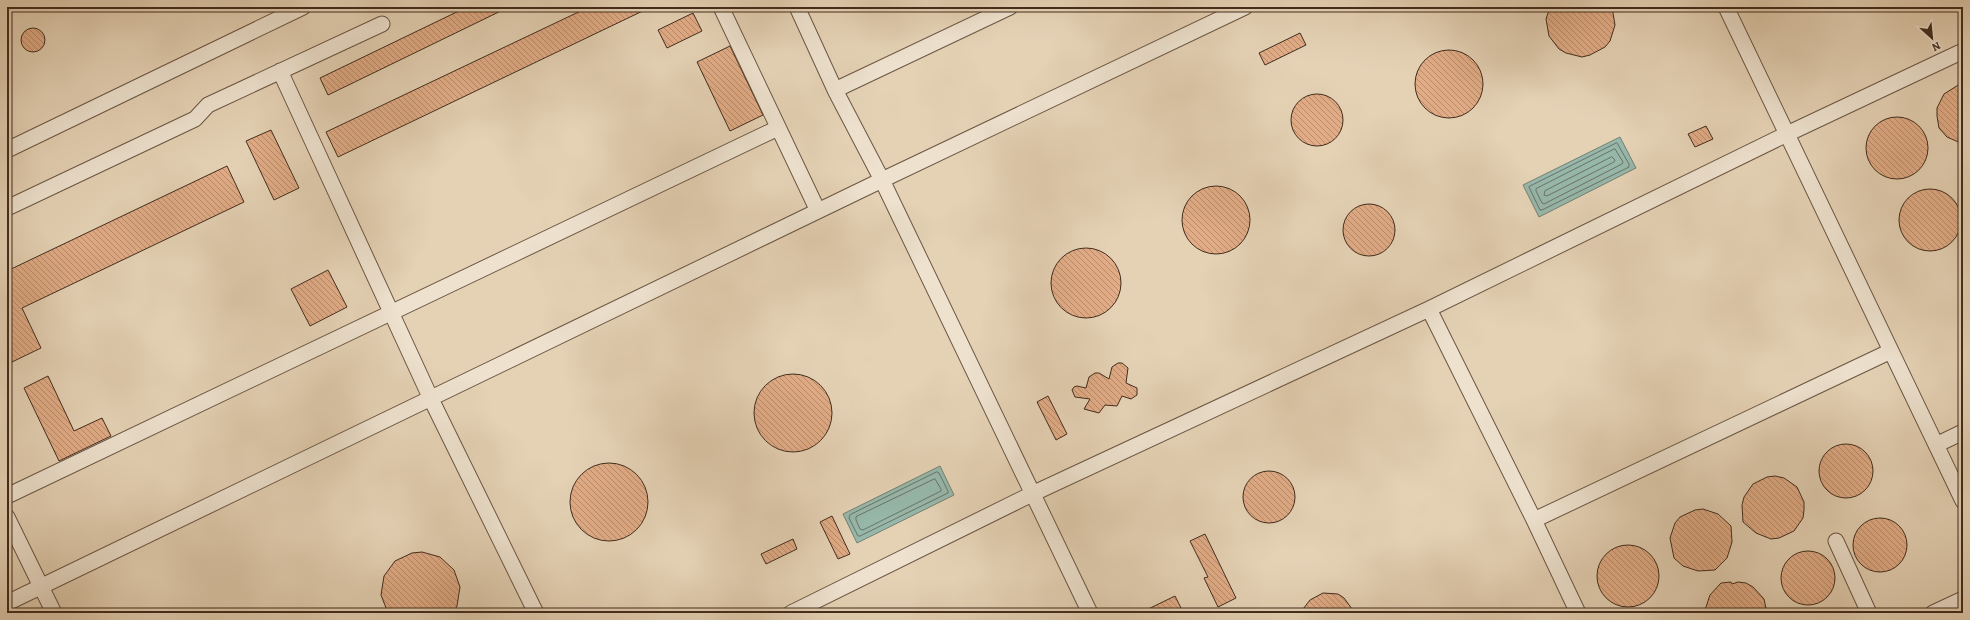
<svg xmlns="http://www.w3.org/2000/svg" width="1970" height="620" viewBox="0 0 1970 620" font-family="Alegreya,serif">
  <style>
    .water { fill: #96b8ab; stroke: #748072 }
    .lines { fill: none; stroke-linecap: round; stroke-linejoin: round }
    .shore { stroke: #6c7264; stroke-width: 1 }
    .building { fill: url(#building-back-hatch); stroke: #422c1d }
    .minor-casing { stroke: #6b5643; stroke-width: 17 }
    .minor { stroke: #eee2cf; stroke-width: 15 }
  </style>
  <defs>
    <pattern id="building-back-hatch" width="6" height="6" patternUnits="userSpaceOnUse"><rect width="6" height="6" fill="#e1ac86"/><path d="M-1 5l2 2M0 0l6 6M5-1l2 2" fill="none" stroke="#b88c6d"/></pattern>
  </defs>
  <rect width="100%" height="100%" fill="#e5d2b5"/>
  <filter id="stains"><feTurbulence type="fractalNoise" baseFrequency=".005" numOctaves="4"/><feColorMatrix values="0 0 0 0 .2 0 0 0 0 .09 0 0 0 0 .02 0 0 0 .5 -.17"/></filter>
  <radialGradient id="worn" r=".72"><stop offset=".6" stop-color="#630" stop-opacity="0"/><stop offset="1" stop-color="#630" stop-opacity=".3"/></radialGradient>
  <!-- water -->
  <path class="water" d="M 1620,137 L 1636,168 L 1539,217 L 1523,185 Z
    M 940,466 L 954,495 L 857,543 L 843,514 Z"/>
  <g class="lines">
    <!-- shore -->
    <path class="shore" d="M 1617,143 L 1629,164 L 1629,167 L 1542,210 L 1540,210 L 1529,187 Z
      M 1615,149 L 1623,162 L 1622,164 L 1544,204 L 1542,203 L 1536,191 L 1536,189 Z
      M 1612,157 L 1615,160 L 1614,162 L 1547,196 L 1544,195 L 1545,191 Z
      M 937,472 L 939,473 L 948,491 L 948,493 L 860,536 L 858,536 L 849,518 L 850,515 Z
      M 935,479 L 941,489 L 941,491 L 863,530 L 860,529 L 856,520 L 856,517 Z"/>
  </g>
  <!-- building -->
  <path class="building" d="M 467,7 L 509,7 L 328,95 L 320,78 Z
    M 589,7 L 651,7 L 338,157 L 326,132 Z
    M 1550,7 L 1612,7 L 1615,25 L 1610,41 L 1605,47 L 1590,55 L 1582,57 L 1566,53 L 1559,49 L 1549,36 L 1546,19 Z
    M 693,13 L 702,31 L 667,48 L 658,30 Z
    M21 40a12 12 0 1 1 24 0a12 12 0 1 1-24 0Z
    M 1300,33 L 1306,45 L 1265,65 L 1259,53 Z
    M 730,46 L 763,115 L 730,131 L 697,62 Z
    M1415 84a34 34 0 1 1 68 0a34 34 0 1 1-68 0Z
    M 1963,82 L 1963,144 L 1947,137 L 1939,128 L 1937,116 L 1937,108 L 1944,94 Z
    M1291 120a26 26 0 1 1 52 0a26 26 0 1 1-52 0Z
    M1866 148a31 31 0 1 1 62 0a31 31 0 1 1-62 0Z
    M 1706,126 L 1713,139 L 1695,147 L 1688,134 Z
    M 271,130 L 299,188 L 274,200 L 246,141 Z
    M 227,166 L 244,202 L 22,308 L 41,348 L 12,362 L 7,353 L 7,271 Z
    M1182 220a34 34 0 1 1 68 0a34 34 0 1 1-68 0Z
    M1899 220a31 31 0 1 1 62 0a31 31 0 1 1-62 0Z
    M1343 230a26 26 0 1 1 52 0a26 26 0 1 1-52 0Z
    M1051 283a35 35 0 1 1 70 0a35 35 0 1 1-70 0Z
    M 328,270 L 347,307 L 310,326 L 291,289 Z
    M 1118,363 L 1122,363 L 1128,368 L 1126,383 L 1137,388 L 1137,395 L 1131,399 L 1122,396 L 1117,406 L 1105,405 L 1099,413 L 1084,409 L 1090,399 L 1075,397 L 1072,390 L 1074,387 L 1077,386 L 1086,388 L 1089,377 L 1095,373 L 1099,373 L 1109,379 L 1112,367 Z
    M754 413a39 39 0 1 1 78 0a39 39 0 1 1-78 0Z
    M 48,376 L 74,431 L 102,418 L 111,436 L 59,461 L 24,388 Z
    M 1048,396 L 1067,434 L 1056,440 L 1037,402 Z
    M1819 471a27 27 0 1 1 54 0a27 27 0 1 1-54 0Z
    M570 502a39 39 0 1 1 78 0a39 39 0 1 1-78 0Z
    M1243 497a26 26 0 1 1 52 0a26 26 0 1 1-52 0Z
    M 1775,476 L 1784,478 L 1797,487 L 1804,502 L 1804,510 L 1803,518 L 1794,531 L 1779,538 L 1771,539 L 1756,533 L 1743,522 L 1742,505 L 1744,497 L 1753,484 L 1767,477 Z
    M 1703,509 L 1718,514 L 1731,526 L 1732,542 L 1727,558 L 1715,570 L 1698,571 L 1683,566 L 1674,558 L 1670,538 L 1675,523 L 1680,517 L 1695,510 Z
    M 832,516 L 850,554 L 838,559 L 820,522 Z
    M1853 545a27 27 0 1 1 54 0a27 27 0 1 1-54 0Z
    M 1205,534 L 1236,598 L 1218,607 L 1204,578 L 1208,577 L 1190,541 Z
    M 793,539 L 797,549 L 766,564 L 761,554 Z
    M1597 576a31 31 0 1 1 62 0a31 31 0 1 1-62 0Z
    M1781 578a27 27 0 1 1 54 0a27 27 0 1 1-54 0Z
    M 422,552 L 440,557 L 454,570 L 460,587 L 457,606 L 453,613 L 388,613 L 381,595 L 384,576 L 395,561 L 412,553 Z
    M 1731,582 L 1732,584 L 1738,582 L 1746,583 L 1753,587 L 1764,599 L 1767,613 L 1704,613 L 1710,595 L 1721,583 Z
    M 1323,593 L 1338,594 L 1344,598 L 1355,613 L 1300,613 L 1310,600 Z
    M 1175,596 L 1181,608 L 1179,609 L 1181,613 L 1140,613 Z"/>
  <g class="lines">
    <defs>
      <path id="minor" d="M 721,7 L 818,211
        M 797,7 L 835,90 L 882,180 L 1090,613
        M 1726,7 L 1963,501
        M 280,71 L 431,399 L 536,613
        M 835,90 L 1010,7
        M 7,150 L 303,7
        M 7,208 L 195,119 L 208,105 L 382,24
        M 1429,309 L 1534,520 L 1578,613
        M 1936,445 L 1963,432
        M 7,496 L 778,128
        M 7,517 L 54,613
        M 1534,520 L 1891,351
        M 1836,541 L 1869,613
        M 7,603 L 882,180 L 1245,7
        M 791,613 L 1032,494 L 1429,309 L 1787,134 L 1963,51
        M 1933,613 L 1963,599"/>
    </defs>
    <!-- minor casing -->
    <use href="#minor" class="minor-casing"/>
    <!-- minor -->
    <use href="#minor" class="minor"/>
  </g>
  <!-- margin -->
  <rect width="1970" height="620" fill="none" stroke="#e5d2b5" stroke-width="24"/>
  <rect x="8" y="8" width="1954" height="604" fill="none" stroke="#422c1d" stroke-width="2"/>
  <rect x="12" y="12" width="1946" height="596" fill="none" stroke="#422c1d"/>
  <!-- north arrow -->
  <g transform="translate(1932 38) rotate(153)" stroke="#eee2cf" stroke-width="3" paint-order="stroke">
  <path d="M0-3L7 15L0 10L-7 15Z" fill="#422c1d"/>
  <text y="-6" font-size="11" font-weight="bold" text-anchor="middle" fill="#422c1d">N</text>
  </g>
  <rect width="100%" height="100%" filter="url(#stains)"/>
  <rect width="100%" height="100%" fill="url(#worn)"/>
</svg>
